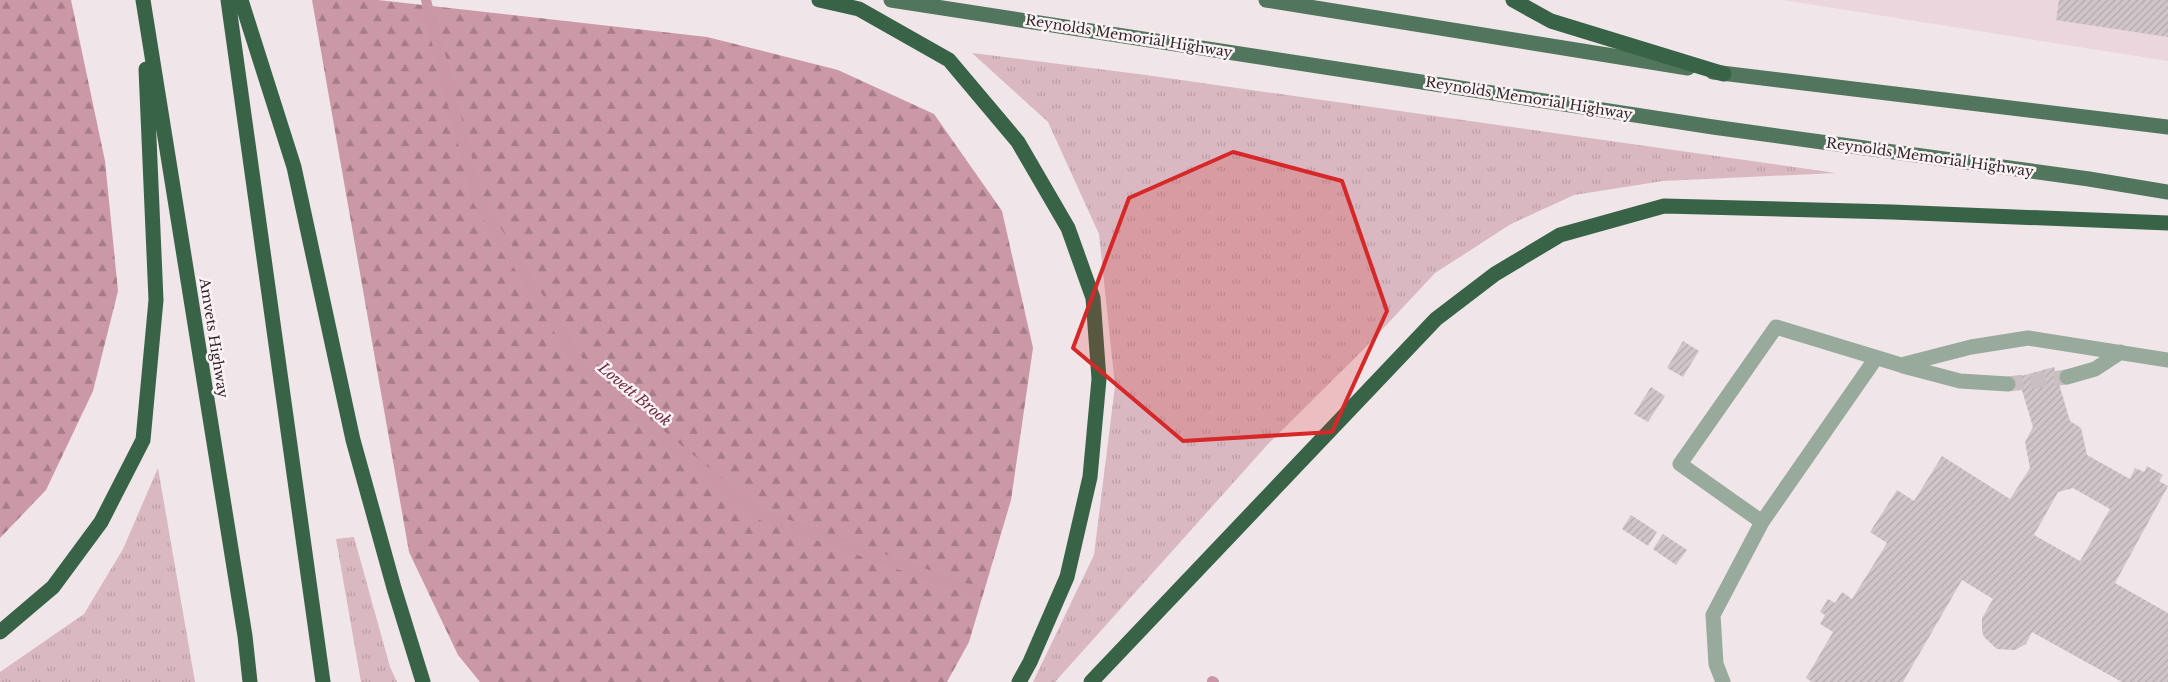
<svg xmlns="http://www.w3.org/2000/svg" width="2168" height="682" viewBox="0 0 2168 682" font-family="'Libre Baskerville',serif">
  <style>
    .built { fill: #ead6dc }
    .grass { fill: url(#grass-tufts) }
    .forest { fill: url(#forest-firs) }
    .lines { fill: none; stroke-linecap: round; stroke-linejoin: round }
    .stream { stroke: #ca97a7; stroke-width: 10 }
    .building { fill: url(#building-hatch); fill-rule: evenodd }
    .minor-tunnel { stroke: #c9bfc2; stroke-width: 15; stroke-dasharray: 15 8; stroke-linecap: butt }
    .minor { stroke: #97aa9c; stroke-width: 15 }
    .major { stroke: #52765d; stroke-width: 15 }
    .highway { stroke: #396347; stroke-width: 15 }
    .marked { fill: #d62828; fill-opacity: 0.2; stroke: #d62828; stroke-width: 4; stroke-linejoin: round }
    .labels { text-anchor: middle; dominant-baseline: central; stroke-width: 5; stroke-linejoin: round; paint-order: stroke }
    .street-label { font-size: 14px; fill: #2c2829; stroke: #fdf2f5 }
    .water-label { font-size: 15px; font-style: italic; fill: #6c2c44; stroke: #fdf2f5 }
  </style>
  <defs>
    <pattern id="grass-tufts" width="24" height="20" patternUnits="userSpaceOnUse" patternTransform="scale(1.25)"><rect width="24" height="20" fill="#d9b8c1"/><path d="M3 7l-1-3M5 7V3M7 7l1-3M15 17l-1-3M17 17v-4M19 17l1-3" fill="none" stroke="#ba9ea6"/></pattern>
    <pattern id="forest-firs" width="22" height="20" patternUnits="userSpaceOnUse" patternTransform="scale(1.25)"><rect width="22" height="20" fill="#cb98a7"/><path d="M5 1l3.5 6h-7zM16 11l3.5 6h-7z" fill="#a57c88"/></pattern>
    <pattern id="building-hatch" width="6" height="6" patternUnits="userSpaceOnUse" patternTransform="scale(1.25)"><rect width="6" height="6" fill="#d0c5c8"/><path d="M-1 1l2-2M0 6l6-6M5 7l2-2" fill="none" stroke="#b3a9ac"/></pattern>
  </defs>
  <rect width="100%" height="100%" fill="#f0e5e8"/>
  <!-- built -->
  <path class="built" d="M 1783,0 L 2168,0 L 2168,61 Z"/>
  <!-- grass -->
  <path class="grass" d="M 972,53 L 1146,75 L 1836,173 L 1663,181 L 1574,195 L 1511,224 L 1435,273 L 1362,351 L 1268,444 L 1055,682 L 1033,682 L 1094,555 L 1115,386 L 1099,234 L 1048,122 Z
    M 158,468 L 195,682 L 0,682 L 0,672 L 84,614 L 123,549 Z
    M 354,537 L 390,667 L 397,682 L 361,682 L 336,539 Z"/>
  <!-- forest -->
  <path class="forest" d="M 0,0 L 71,0 L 105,161 L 118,291 L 93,391 L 46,490 L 0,538 Z
    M 312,0 L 378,0 L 707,37 L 838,70 L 934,114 L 1002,211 L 1033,348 L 1011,500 L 969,642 L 947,682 L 480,682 L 458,655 L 409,552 Z"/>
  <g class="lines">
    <!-- stream -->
    <path class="stream" d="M 426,0 L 478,201 L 587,375 L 758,514 L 976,592
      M 1212,681 L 1214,682"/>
  </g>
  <!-- building -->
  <path class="building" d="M 2059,0 L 2168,0 L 2168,37 L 2056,20 Z
    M 1683,341 L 1699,351 L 1683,377 L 1667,368 Z
    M 2054,367 L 2070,421 L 2081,428 L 2087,455 L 2130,479 L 2135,468 L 2144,472 L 2147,466 L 2163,475 L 2159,481 L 2168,486 L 2115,583 L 2168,613 L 2168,682 L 2122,682 L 2032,632 L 2026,644 L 2015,650 L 1997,649 L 1984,637 L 1982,631 L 1982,618 L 1993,599 L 1962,580 L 1903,682 L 1812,682 L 1806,678 L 1833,632 L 1820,624 L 1825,615 L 1820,612 L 1828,599 L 1835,603 L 1842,592 L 1852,599 L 1887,543 L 1870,532 L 1897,490 L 1914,501 L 1942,456 L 2010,499 L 2030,468 L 2025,442 L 2033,427 L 2018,377 ZM 2073,488 L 2110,509 L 2080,561 L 2034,535 L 2058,492 Z
    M 1651,387 L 1665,396 L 1648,422 L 1634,414 Z
    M 1631,515 L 1657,532 L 1648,546 L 1622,529 Z
    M 1663,534 L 1687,550 L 1676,565 L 1653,549 Z"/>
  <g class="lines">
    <!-- minor-tunnel -->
    <path class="minor-tunnel" d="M 2008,384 L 2067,377"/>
    <!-- minor -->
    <path class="minor" d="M 1903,366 L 1960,381 L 2008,384
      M 2067,377 L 2095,369 L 2121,352
      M 1762,522 L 1876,358
      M 1723,682 L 1716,664 L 1713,615 L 1762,522 L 1680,464 L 1776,327 L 1901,365 L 1971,347 L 2028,338 L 2168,360"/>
    <!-- major -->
    <path class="major" d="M 891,0 L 1713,127 L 2089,179 L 2168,192
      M 1266,0 L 1688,68
      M 1713,72 L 2168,127"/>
    <!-- highway -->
    <path class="highway" d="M 143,0 L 245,636 L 250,682
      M 228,0 L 323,682
      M 241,0 L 294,167 L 353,440 L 394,588 L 423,682
      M 819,0 L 859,9 L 949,60 L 1018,142 L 1068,228 L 1093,298 L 1099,379 L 1090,477 L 1067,577 L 1030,662 L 1019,682
      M 1513,0 L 1551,21 L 1724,74
      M 0,632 L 53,587 L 101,522 L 143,440 L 156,300 L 146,69
      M 1091,682 L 1436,319 L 1495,274 L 1560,235 L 1664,206 L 1892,212 L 2168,223"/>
  </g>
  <!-- marked area -->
  <path class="marked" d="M 1233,152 L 1342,181 L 1387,311 L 1332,432 L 1183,441 L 1073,348 L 1129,198 Z"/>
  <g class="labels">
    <!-- street labels -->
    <g class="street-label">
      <text transform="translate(1129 36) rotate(9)">Reynolds Memorial Highway</text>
      <text transform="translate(1529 98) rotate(9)">Reynolds Memorial Highway</text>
      <text transform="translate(1930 157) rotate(8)">Reynolds Memorial Highway</text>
      <text transform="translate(214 338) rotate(81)">Amvets Highway</text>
    </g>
    <!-- water labels -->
    <g class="water-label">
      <text transform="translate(635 394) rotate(40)">Lovett Brook</text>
    </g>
  </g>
</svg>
